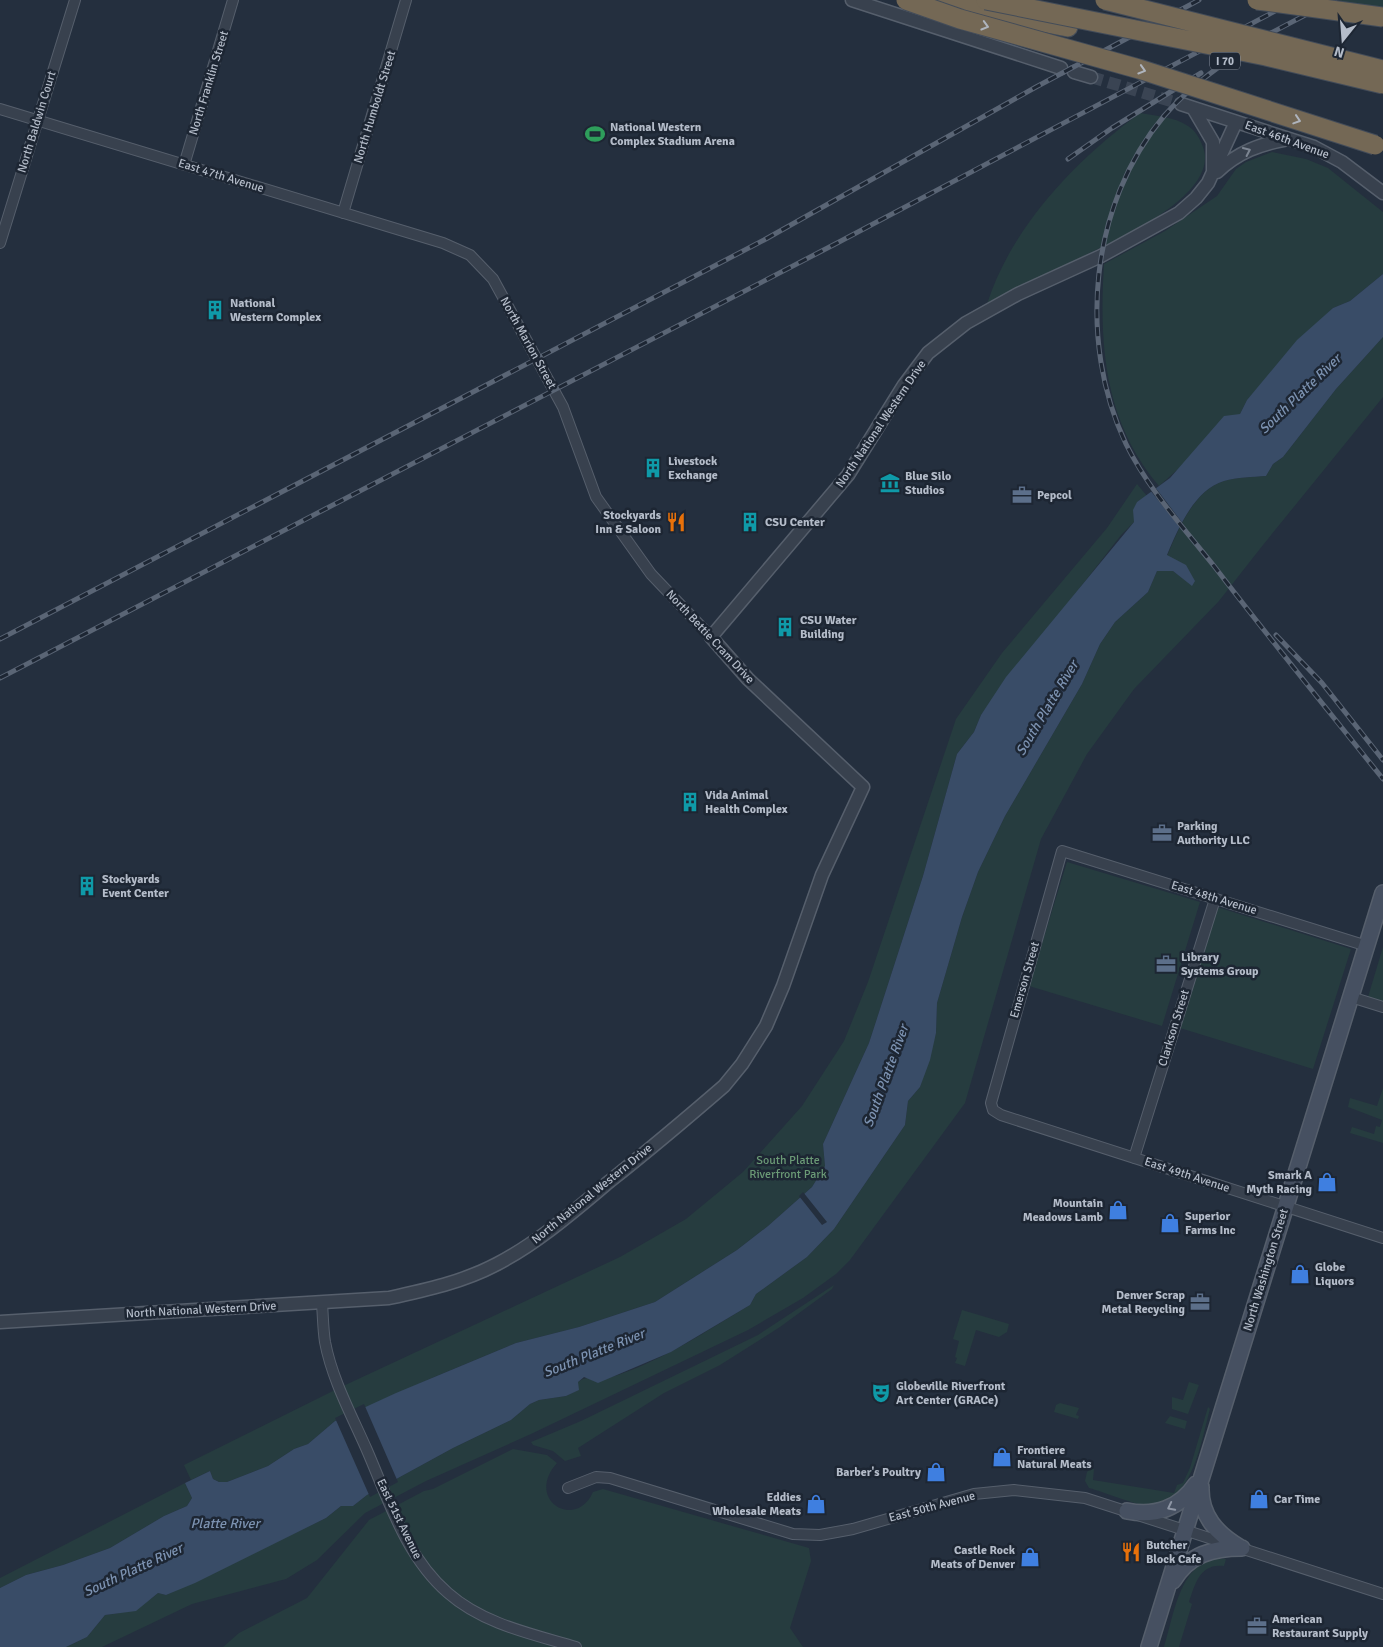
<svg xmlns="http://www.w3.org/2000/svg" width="1383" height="1647" viewBox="0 0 1383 1647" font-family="Signika,sans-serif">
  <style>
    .green { fill: #263c3f }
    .water { fill: #394c67 }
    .pier { fill: #242f3e }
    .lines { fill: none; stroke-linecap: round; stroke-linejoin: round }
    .tertiary-tunnel { stroke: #3a4453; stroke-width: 12; stroke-dasharray: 12 6; stroke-linecap: butt }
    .minor-casing { stroke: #565f6c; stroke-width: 12 }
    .tertiary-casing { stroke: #565f6c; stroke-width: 15 }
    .secondary-casing { stroke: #565f6c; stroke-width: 18 }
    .motorway-casing { stroke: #434c59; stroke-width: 21 }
    .minor { stroke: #38414e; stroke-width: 10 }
    .tertiary { stroke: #38414e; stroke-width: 12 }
    .secondary { stroke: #465061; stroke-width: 15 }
    .motorway { stroke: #746855; stroke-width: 19 }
    .rail-casing { stroke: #5a6575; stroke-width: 5 }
    .rail { stroke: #1d2633; stroke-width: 3; stroke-dasharray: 9; stroke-linecap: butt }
    .motorway-bridge-casing { stroke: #434c59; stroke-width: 21; stroke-linecap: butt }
    .motorway-bridge { stroke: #746855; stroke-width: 19 }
    .oneway { stroke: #aeb4bd }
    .oneway2 { stroke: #7c8592 }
    .oneway3 { stroke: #8e96a5 }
    .labels { text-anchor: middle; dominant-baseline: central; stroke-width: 5; stroke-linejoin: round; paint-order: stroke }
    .shield { fill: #1d2633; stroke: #878f9c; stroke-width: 1 }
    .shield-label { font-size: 11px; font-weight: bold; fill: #b4bcc9 }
    .street-label { font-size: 12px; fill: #b4bcc9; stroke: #1d2633 }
    .poi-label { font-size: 12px; font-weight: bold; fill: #b4bcc9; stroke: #1d2633; text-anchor: start }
    .park-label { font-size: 12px; fill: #6b9a76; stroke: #1d2633 }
    .water-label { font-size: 14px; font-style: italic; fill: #7c92b1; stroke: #1d2633 }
  </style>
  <rect width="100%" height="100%" fill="#242f3e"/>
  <!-- green -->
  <path class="green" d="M 1341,0 L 1383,0 L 1383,9 L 1337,2 Z
    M 1140,113 C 1156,116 1175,117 1188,126 C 1196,131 1200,139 1203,147 C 1216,182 1162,214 1138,229 L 987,304 C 1012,226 1076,160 1140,113 Z
    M 1272,152 L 1306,159 L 1328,168 L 1383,212 L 1383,274 L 1350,301 L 1333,308 L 1247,400 L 1240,414 L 1159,486 C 1104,421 1099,345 1104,264 L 1165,231 L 1217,196 L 1236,169 L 1246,162 Z
    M 1383,337 L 1383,397 L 1263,545 L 1219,601 L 1134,689 L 1087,754 L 1041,839 L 965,1103 L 850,1260 L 836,1274 L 803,1298 L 748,1330 L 531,1434 L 426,1481 L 365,1513 L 317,1560 L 286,1579 L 192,1604 L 102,1647 L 66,1647 L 87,1637 L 105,1615 C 126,1613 142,1607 158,1593 L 166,1595 L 326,1518 L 341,1506 L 353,1506 L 367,1495 L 453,1448 L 511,1420 L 530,1404 L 539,1400 L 566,1396 L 578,1390 L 578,1382 C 590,1373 605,1380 618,1375 C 665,1359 708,1330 750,1305 L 756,1294 L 807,1257 L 834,1229 L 905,1125 L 908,1101 L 920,1087 L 936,1033 L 937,1003 L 962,917 L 978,872 L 1005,816 L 1082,684 L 1100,644 L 1115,622 L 1148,592 L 1157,571 L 1173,571 L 1192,585 L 1167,556 C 1178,530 1194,490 1224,481 C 1237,477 1253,477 1266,476 L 1273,464 L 1283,457 L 1336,389 Z
    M 1137,484 L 1147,496 L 1137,502 L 1134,522 L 1121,535 L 981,715 L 974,732 L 957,754 L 923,876 L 869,1043 L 823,1144 L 825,1166 L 812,1187 L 768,1226 L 737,1250 L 655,1302 L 579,1327 L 516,1343 L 432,1378 L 335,1421 L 308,1444 L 294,1449 L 268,1466 L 227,1482 L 219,1482 L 213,1479 L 210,1471 L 191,1480 L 184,1465 L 341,1387 L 620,1257 L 686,1219 L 743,1172 L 802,1106 L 844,1041 L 868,982 L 956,719 L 1002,653 L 1107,528 Z
    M 1067,862 L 1200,902 L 1162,1026 L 1029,986 Z
    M 1217,907 L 1351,949 L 1313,1069 L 1180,1028 Z
    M 1383,947 L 1383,1002 L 1368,997 Z
    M 1383,1088 L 1383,1143 L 1350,1133 L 1352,1127 L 1374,1134 L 1376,1126 L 1380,1127 L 1382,1120 L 1348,1107 L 1350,1098 L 1377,1106 Z
    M 834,1285 L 832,1289 L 780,1327 L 720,1365 L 664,1393 L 578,1448 L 581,1456 L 565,1461 L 553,1451 L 533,1445 L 531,1442 L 581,1421 L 758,1335 Z
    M 962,1310 L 1009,1324 L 1007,1332 L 999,1337 L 976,1330 L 965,1366 L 955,1363 L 957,1358 L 955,1357 L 959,1341 L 953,1339 Z
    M 1189,1382 L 1199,1385 L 1188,1414 L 1172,1409 L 1172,1397 L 1183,1400 Z
    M 1060,1403 L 1079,1408 L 1076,1415 L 1079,1416 L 1078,1419 L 1054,1412 L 1056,1405 Z
    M 1208,1407 L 1210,1409 C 1201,1441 1193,1501 1153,1506 C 1139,1507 1105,1492 1089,1488 L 1085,1481 L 1087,1472 L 1091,1468 L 1094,1469 L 1093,1480 L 1174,1493 L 1177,1485 L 1183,1483 L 1190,1468 Z
    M 1170,1416 L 1187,1421 L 1185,1429 L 1165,1423 Z
    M 513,1449 L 547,1455 L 557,1463 C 524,1500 576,1531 593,1492 L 603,1489 L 809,1548 L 811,1561 L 790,1628 L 803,1647 L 223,1647 L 239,1633 L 307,1598 L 369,1520 L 424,1491 L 433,1489 Z
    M 185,1483 L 192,1498 L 187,1506 L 164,1516 L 110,1548 L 63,1565 L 26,1575 L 0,1588 L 0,1578 Z
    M 1217,1558 L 1226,1559 L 1224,1566 C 1200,1563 1195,1584 1189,1602 L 1192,1604 L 1179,1647 L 1164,1647 C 1174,1616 1179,1564 1217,1558 Z"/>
  <!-- water -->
  <path class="water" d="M 1383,274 L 1383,337 L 1336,389 L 1283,457 L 1273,464 L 1266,476 C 1253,477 1237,477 1224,481 C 1194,490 1178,529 1167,555 L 1186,565 L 1195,581 L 1192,586 L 1173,571 L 1157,571 L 1148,592 L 1115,622 L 1100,644 L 1082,684 L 1005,816 L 978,872 L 962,917 L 937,1003 L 936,1033 L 930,1060 L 920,1087 L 908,1101 L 905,1125 L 834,1229 L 807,1257 L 756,1294 L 750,1305 L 671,1352 L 598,1383 L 584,1377 L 578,1382 L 579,1390 L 566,1396 L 539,1400 L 530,1404 L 511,1420 L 453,1448 L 367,1495 L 353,1506 L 341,1506 L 326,1518 L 195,1583 L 166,1595 L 158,1593 L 136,1611 L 105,1615 L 87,1637 L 66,1647 L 0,1647 L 0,1588 L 26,1575 L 63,1565 L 110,1548 L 164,1516 L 187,1506 L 192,1498 L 185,1483 L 210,1471 L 213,1479 L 219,1482 L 227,1482 L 268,1466 L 294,1449 L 308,1444 L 335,1421 L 396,1393 L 516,1343 L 579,1327 L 655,1302 L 737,1250 L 768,1226 L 812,1187 L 825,1166 L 823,1144 L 869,1043 L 923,876 L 957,754 L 974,732 L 981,715 L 1006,677 L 1134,522 L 1133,510 L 1137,502 L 1170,478 L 1224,416 L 1240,414 L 1247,400 L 1297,340 L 1333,308 L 1350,301 Z"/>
  <!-- pier -->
  <path class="pier" d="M 1155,487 L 1184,525 L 1182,530 L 1150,490 Z
    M 803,1192 L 827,1222 L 822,1225 L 799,1196 Z
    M 364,1404 L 398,1482 L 370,1497 L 335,1418 Z"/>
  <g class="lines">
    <!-- tertiary-tunnel -->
    <path class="tertiary-tunnel" d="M 1091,77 L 1181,104"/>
    <defs>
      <path id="minor" d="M 0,109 L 443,243 L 470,255 L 493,279 L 563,407 L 596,497 L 651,574 L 711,637
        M 184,165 L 233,0
        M 343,213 L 406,0
        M 0,243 L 75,0
        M 1367,946 L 1062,851 L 991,1103 L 993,1110 L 1001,1115 L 1383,1238
        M 1351,997 L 1383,1007
        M 1134,1158 L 1215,899
        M 322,1304 C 323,1316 323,1329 325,1342 C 332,1379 351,1414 366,1448 C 388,1498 405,1556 448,1593 C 483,1624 532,1634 576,1647
        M 568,1488 L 596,1477 L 610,1478 L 793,1534 L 820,1535 L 853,1529 L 974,1494 L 1014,1490 L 1085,1498 L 1383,1594"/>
      <path id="tertiary" d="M 852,0 L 1061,68
        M 1074,72 L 1091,77
        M 1181,104 L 1314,147 L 1342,162 L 1383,193
        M 1193,108 L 1213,142 L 1213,170
        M 1217,172 C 1238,152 1260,144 1288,139
        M 0,1322 L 389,1298 C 426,1290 463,1282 497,1264 C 539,1242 574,1211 610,1181 C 649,1150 687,1118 724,1086 L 742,1064 L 766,1026 L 783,986 L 822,875 L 863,787 L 748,679 L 711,637 L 848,475 L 904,385 L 928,353 L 966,323 L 1018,294 L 1101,256 L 1179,213 L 1196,198 L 1208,183 L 1236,122"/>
      <path id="secondary" d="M 1201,1487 C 1200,1516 1217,1534 1241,1548
        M 1127,1511 C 1155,1517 1180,1508 1196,1484
        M 1173,1581 C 1189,1554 1213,1548 1242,1548
        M 1149,1647 L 1383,893"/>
      <path id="motorway" d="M 925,0 L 1068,27"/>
    </defs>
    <!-- minor casing -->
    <use href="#minor" class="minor-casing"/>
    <!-- tertiary casing -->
    <use href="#tertiary" class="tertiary-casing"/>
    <!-- secondary casing -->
    <use href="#secondary" class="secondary-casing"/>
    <!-- motorway casing -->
    <use href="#motorway" class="motorway-casing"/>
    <!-- minor -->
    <use href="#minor" class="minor"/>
    <!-- tertiary -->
    <use href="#tertiary" class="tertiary"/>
    <!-- secondary -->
    <use href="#secondary" class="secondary"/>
    <!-- motorway -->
    <use href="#motorway" class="motorway"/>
    <defs>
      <path id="rail" d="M 1253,43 C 1221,65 1190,86 1164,116 C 1090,204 1077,341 1126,444 C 1148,489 1183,527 1214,566 C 1269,638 1326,708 1383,779
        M 1248,45 L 1334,0
        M 1068,159 L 1112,128 L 1201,73
        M 1276,635 L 1322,683 L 1383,760
        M 0,639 L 764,240 L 1036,87 L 1199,0
        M 0,678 L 839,242 L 1296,0"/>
    </defs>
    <!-- rail casing -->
    <use href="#rail" class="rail-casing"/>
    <!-- rail -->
    <use href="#rail" class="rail"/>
    <defs>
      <path id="motorway-bridge" d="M 906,0 L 960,19 L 1139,69 L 1375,145
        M 986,0 L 1266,56 L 1383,84
        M 1105,0 L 1383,70
        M 1257,0 L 1383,17"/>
    </defs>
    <!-- motorway-bridge casing -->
    <use href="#motorway-bridge" class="motorway-bridge-casing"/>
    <!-- motorway-bridge -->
    <use href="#motorway-bridge" class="motorway-bridge"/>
  </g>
  <!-- one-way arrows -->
  <defs><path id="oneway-chevron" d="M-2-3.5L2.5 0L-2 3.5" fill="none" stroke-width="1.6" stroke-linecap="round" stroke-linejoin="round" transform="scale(1.25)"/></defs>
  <g class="oneway">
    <use href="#oneway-chevron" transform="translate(985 26) rotate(16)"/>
    <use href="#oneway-chevron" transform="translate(1142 70) rotate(17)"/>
    <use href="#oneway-chevron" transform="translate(1297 120) rotate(18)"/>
  </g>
  <use class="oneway2" href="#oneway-chevron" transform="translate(1247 151) rotate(-25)"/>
  <use class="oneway3" href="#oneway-chevron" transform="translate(1171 1507) rotate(153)"/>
  <!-- icons -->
  <defs>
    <symbol id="stadium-bare" viewBox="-9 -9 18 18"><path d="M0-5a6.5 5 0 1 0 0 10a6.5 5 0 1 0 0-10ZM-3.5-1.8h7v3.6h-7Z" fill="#2e9e5b" stroke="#1d2633" stroke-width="2.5" paint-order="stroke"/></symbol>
    <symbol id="building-bare" viewBox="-9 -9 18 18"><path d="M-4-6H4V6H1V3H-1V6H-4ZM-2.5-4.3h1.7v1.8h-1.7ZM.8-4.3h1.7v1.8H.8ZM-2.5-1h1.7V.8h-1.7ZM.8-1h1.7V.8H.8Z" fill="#0f9aa8" stroke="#1d2633" stroke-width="2.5" paint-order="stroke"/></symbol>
    <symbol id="museum-bare" viewBox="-9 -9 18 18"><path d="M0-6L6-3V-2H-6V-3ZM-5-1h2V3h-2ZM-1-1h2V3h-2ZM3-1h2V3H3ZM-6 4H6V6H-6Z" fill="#0f9aa8" stroke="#1d2633" stroke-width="2.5" paint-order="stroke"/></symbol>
    <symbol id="office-bare" viewBox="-9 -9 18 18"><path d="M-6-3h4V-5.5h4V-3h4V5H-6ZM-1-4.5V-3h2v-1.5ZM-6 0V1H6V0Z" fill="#5c6f8a" stroke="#1d2633" stroke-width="2.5" paint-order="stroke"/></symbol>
    <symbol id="restaurant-bare" viewBox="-9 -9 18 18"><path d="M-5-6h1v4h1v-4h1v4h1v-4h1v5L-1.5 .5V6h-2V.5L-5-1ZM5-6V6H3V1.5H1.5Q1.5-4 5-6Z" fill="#e8710a" stroke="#1d2633" stroke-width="2.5" paint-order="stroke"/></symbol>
    <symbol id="shop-bare" viewBox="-9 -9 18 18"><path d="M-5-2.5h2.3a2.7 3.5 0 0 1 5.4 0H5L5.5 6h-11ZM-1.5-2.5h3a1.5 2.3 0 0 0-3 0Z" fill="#3f7fe0" stroke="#1d2633" stroke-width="2.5" paint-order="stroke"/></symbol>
    <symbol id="theatre-bare" viewBox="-9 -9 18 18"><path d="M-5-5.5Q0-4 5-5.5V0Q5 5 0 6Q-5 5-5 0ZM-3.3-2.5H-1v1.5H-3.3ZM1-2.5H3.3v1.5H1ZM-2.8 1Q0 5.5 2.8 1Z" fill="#0f9aa8" stroke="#1d2633" stroke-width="2.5" paint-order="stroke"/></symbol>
  </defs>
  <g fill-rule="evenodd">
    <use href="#stadium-bare" x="581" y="120" width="28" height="28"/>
    <use href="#building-bare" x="201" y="296" width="28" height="28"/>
    <use href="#building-bare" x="639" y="454" width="28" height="28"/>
    <use href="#museum-bare" x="876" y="469" width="28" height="28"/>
    <use href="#office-bare" x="1008" y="481" width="28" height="28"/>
    <use href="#restaurant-bare" x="662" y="508" width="28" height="28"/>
    <use href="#building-bare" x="736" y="508" width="28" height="28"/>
    <use href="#building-bare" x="771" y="613" width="28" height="28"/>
    <use href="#building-bare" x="676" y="788" width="28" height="28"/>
    <use href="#office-bare" x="1148" y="819" width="28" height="28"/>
    <use href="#building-bare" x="73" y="872" width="28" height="28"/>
    <use href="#office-bare" x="1152" y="950" width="28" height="28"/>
    <use href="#shop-bare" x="1313" y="1168" width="28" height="28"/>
    <use href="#shop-bare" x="1104" y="1196" width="28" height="28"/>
    <use href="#shop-bare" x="1156" y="1209" width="28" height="28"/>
    <use href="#shop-bare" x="1286" y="1260" width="28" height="28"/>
    <use href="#office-bare" x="1186" y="1288" width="28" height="28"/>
    <use href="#theatre-bare" x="867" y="1379" width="28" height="28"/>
    <use href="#shop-bare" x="988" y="1443" width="28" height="28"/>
    <use href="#shop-bare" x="922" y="1458" width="28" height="28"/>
    <use href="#shop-bare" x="1245" y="1485" width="28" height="28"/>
    <use href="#shop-bare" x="802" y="1490" width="28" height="28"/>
    <use href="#restaurant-bare" x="1117" y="1538" width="28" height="28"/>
    <use href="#shop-bare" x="1016" y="1543" width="28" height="28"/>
    <use href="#office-bare" x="1243" y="1612" width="28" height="28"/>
  </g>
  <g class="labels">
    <!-- shield labels -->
    <rect class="shield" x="1210" y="52.5" width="30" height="17" rx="4"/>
    <g class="shield-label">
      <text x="1225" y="61">I 70</text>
    </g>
    <!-- street labels -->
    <g class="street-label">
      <text transform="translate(209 83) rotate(-73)">North Franklin Street</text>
      <text transform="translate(375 107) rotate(-73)">North Humboldt Street</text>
      <text transform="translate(37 122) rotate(-73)">North Baldwin Court</text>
      <text transform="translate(1287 140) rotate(20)">East 46th Avenue</text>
      <text transform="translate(221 176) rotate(17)">East 47th Avenue</text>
      <text transform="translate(528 343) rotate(61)">North Marion Street</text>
      <text transform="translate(881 424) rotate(-56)">North National Western Drive</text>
      <text transform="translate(710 637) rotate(47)">North Bettie Cram Drive</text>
      <text transform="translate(1214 898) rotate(17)">East 48th Avenue</text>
      <text transform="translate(1025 980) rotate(-74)">Emerson Street</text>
      <text transform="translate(1174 1028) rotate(-73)">Clarkson Street</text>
      <text transform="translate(1187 1175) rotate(18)">East 49th Avenue</text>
      <text transform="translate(592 1194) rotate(-39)">North National Western Drive</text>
      <text transform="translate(1266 1270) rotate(-73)">North Washington Street</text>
      <text transform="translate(201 1310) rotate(-3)">North National Western Drive</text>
      <text transform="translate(932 1507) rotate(-15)">East 50th Avenue</text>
      <text transform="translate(399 1519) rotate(64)">East 51st Avenue</text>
    </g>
    <!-- poi labels -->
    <g class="poi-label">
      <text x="610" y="127">National Western<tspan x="610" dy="14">Complex Stadium Arena</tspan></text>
      <text x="230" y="303">National<tspan x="230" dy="14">Western Complex</tspan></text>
      <text x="668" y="461">Livestock<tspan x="668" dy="14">Exchange</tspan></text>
      <text x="905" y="476">Blue Silo<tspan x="905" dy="14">Studios</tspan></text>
      <text x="1037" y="495">Pepcol</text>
      <text x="661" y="515" text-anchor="end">Stockyards<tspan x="661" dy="14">Inn &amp; Saloon</tspan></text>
      <text x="765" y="522">CSU Center</text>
      <text x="800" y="620">CSU Water<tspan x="800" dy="14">Building</tspan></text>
      <text x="705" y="795">Vida Animal<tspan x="705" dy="14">Health Complex</tspan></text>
      <text x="1177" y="826">Parking<tspan x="1177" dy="14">Authority LLC</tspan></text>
      <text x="102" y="879">Stockyards<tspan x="102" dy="14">Event Center</tspan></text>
      <text x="1181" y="957">Library<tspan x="1181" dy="14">Systems Group</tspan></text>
      <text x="1312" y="1175" text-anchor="end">Smark A<tspan x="1312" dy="14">Myth Racing</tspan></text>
      <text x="1103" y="1203" text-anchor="end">Mountain<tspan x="1103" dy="14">Meadows Lamb</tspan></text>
      <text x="1185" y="1216">Superior<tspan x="1185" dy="14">Farms Inc</tspan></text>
      <text x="1315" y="1267">Globe<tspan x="1315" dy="14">Liquors</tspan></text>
      <text x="1185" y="1295" text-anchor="end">Denver Scrap<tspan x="1185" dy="14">Metal Recycling</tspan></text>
      <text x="896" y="1386">Globeville Riverfront<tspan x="896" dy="14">Art Center (GRACe)</tspan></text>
      <text x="1017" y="1450">Frontiere<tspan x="1017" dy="14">Natural Meats</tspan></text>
      <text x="921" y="1472" text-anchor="end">Barber's Poultry</text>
      <text x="801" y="1497" text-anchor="end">Eddies<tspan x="801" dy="14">Wholesale Meats</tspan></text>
      <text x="1274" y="1499">Car Time</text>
      <text x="1146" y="1545">Butcher<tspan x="1146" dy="14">Block Cafe</tspan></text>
      <text x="1015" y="1550" text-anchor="end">Castle Rock<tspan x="1015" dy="14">Meats of Denver</tspan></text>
      <text x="1272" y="1619">American<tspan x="1272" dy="14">Restaurant Supply</tspan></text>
    </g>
    <!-- park labels -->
    <g class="park-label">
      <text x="788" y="1160">South Platte<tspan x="788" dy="14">Riverfront Park</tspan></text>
    </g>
    <!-- water labels -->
    <g class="water-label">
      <text transform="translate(1300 394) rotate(-44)">South Platte River</text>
      <text transform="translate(1047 708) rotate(-59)">South Platte River</text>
      <text transform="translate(886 1076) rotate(-70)">South Platte River</text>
      <text transform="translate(594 1353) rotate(-22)">South Platte River</text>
      <text x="225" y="1523">Platte River</text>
      <text transform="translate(133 1570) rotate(-25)">South Platte River</text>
    </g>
  </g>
  <!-- north arrow -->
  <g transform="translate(1343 40) rotate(197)" stroke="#1d2633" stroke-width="4" paint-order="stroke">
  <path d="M0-4L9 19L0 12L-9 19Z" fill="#b4bcc9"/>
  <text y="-8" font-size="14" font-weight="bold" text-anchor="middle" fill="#b4bcc9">N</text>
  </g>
</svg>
